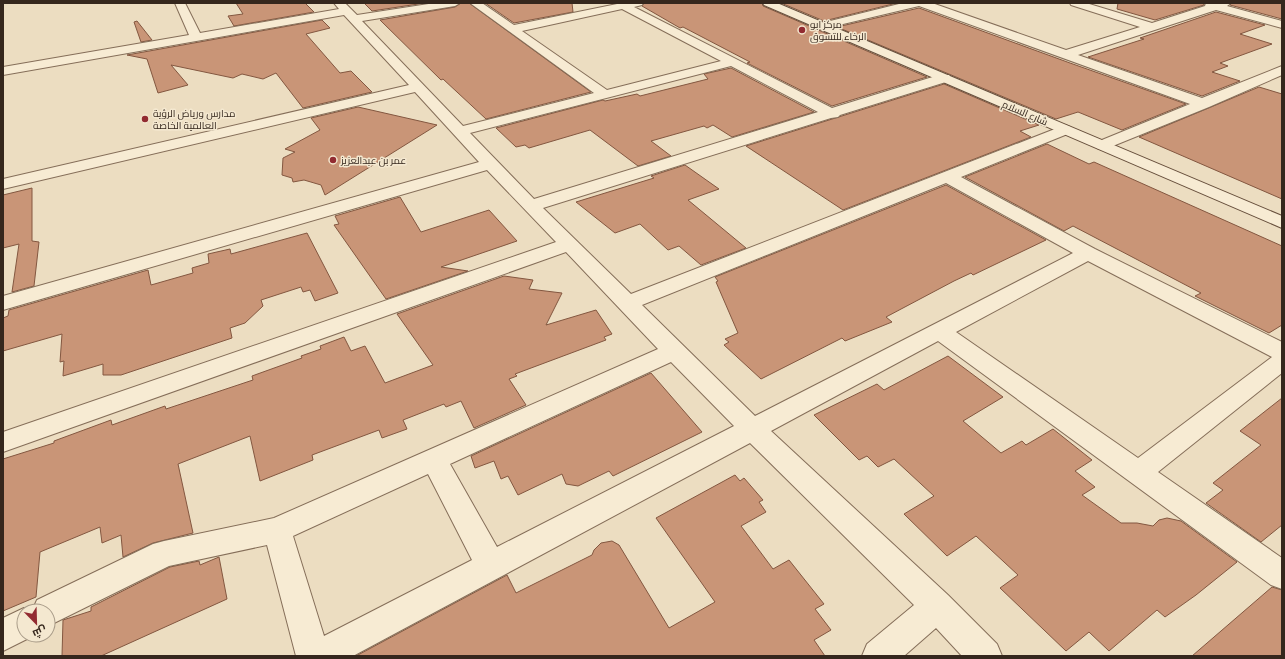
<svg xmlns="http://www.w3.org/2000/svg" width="1285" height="659" viewBox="0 0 1285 659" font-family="Georgia,Cairo,serif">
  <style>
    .building { fill: #c99577; stroke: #835740 }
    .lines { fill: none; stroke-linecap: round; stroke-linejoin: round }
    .street-casing { stroke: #856e59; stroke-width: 2 }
    .secondary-casing { stroke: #674f3c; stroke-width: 2 }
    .street { fill: #f7ebd3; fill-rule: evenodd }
    .secondary { fill: #f7ebd3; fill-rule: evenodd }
    .poi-dot { fill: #922b31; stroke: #f4e8d0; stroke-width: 1.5 }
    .labels { text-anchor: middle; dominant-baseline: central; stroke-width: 3; stroke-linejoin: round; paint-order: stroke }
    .far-poi-label { font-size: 10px; fill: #35271d; stroke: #f4e8d0; text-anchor: start }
    .far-street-label { font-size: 10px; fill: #35271d; stroke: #f4e8d0 }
  </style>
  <rect width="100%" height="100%" fill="#ecddc1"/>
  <!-- building -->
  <path class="building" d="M 236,3 L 305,3 L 314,12 L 234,26 L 228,16 L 243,14 Z
    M 364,3 L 425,3 L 372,11 Z
    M 461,3 L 469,3 L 591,92 L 486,119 L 443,79 L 441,80 L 380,20 L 455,7 Z
    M 485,3 L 572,3 L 573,12 L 514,23 Z
    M 644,3 L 762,3 L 763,6 L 927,77 L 832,106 L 747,63 L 750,62 L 683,27 L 680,28 L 642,6 Z
    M 781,3 L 897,3 L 824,21 Z
    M 1118,3 L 1204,3 L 1204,5 L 1155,20 L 1117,9 Z
    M 1232,3 L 1282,3 L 1282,19 L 1230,5 Z
    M 919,8 L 1070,63 L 1186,104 L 1122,130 L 1078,112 L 1056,119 L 837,27 Z
    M 1216,12 L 1265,25 L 1240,34 L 1272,44 L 1220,63 L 1228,66 L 1212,72 L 1240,81 L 1202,96 L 1088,57 L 1144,39 L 1140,38 Z
    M 322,20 L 330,28 L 306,34 L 340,73 L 351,71 L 372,92 L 303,108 L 276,73 L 263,79 L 242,74 L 233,78 L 171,65 L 188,85 L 158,93 L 147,59 L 127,55 Z
    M 137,21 L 152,40 L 141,42 L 134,22 Z
    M 731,68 L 814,112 L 732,137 L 713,125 L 707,128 L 704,126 L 651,141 L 671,156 L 638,166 L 590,130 L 529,148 L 525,145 L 516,147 L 496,128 L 603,100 L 605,101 L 637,94 L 640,96 L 708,79 L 704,74 Z
    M 944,84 L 1039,125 L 1020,131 L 1031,137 L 843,210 L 746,146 Z
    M 1259,87 L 1282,94 L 1282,199 L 1139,137 Z
    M 358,107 L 437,125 L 325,195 L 321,185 L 304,180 L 293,182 L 292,178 L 282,175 L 283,158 L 295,152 L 285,149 L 320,130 L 311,118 Z
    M 1047,144 L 1089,164 L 1094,162 L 1282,246 L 1282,325 L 1269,333 L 1195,296 L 1201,293 L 1073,226 L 1064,231 L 965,177 Z
    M 685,165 L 719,189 L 688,200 L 746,248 L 701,265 L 679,246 L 668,250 L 640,224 L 615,233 L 576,202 L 654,178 L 651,176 Z
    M 946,185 L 1046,240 L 973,275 L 971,273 L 954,281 L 886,317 L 892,322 L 845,341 L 842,338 L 761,379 L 724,345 L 729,342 L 725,339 L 738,333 L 716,282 L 718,281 L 715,277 Z
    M 32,188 L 32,241 L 39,242 L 34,286 L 12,292 L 19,244 L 3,248 L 3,195 Z
    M 400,197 L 421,232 L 489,210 L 517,241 L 441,267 L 468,271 L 386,299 L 334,225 L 339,224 L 335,216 Z
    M 307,233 L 338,293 L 315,301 L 310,290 L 303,292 L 301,287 L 261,300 L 263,306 L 245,323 L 230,328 L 232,338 L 121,375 L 103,375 L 103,364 L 63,376 L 64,361 L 60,362 L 62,334 L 3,351 L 3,318 L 8,316 L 9,310 L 148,270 L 151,285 L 193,273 L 192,268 L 209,263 L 208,254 L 230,249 L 231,254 Z
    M 504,276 L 533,280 L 529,289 L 562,293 L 546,325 L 596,310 L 612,334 L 604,337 L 606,340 L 515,374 L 517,376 L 509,379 L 526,405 L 474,428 L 461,401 L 446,407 L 444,404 L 403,420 L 407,429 L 382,438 L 379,430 L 312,455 L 313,460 L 260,481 L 250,436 L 178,464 L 193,533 L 153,543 L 123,557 L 121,535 L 102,543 L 100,527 L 40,552 L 36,597 L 3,611 L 3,459 L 54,443 L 54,441 L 111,420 L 112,425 L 165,406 L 166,409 L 253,380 L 252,376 L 302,358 L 301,356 L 321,349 L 320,346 L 344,337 L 351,351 L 365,346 L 385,383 L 433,365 L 397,314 Z
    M 948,356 L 1003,397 L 963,421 L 1001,453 L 1022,441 L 1026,445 L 1053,429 L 1092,460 L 1075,471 L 1095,487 L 1082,495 L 1121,523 L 1137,523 L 1153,526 L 1159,520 L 1167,518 L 1181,521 L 1237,562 L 1196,595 L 1165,617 L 1157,610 L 1109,651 L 1089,632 L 1066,651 L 1000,588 L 1018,575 L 976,536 L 947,556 L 904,514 L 934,496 L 894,459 L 878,467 L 867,456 L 859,460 L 814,415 L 877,384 L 884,390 Z
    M 651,373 L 702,432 L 613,476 L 609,471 L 578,486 L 566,484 L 562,474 L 518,495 L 508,476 L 501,479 L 494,461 L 475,468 L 471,456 Z
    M 1282,398 L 1282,525 L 1261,542 L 1206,503 L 1223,490 L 1213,483 L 1261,445 L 1240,431 Z
    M 735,475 L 740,481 L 744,478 L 763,500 L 759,502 L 766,512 L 741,526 L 773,569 L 789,560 L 824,604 L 815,609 L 831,630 L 814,640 L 825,656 L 356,656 L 507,575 L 516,593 L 592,555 L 594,550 L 601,543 L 612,541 L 619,545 L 669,628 L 715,602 L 656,518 Z
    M 219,557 L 227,599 L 101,656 L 62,656 L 63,620 L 91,611 L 91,607 L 170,567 L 199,561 L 200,565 Z
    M 1272,587 L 1282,590 L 1282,656 L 1192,656 Z"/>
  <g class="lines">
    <defs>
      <path id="street" d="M 175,3 L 185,3 L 200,33 L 339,9 L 334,3 L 345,3 L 357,15 L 435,3 L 460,3 L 455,6 L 362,21 L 463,126 L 594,93 L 470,3 L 482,3 L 514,25 L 622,3 L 643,3 L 642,5 L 634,7 L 832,108 L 939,75 L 949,75 L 951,78 L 949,81 L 840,115 L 838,117 L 831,118 L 543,208 L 631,294 L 1060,127 L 1065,125 L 1070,127 L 1073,130 L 1070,133 L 961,177 L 1095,249 L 1282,342 L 1282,373 L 1158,472 L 1282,558 L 1282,589 L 1271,585 L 938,341 L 771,431 L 948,595 L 997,644 L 1002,656 L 962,656 L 936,628 L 904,656 L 862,656 L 867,644 L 914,605 L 750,443 L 353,656 L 296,656 L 267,545 L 169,566 L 48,626 L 48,611 L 32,611 L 37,600 L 153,544 L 164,541 L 274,518 L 658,349 L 566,252 L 3,452 L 3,432 L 556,242 L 487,170 L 3,310 L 3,296 L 479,162 L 415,92 L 3,189 L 3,179 L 409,85 L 344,15 L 3,75 L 3,67 L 189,35 ZM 622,9 L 721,61 L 607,90 L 522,31 ZM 731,66 L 818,112 L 534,199 L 470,133 ZM 946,183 L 1073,253 L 755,416 L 642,305 ZM 1088,261 L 1272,357 L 1138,458 L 956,332 ZM 671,362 L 734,426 L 497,547 L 450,464 ZM 428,474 L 472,560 L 324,636 L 293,536 Z
        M 903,3 L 932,3 L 1066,50 L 1140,27 L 1071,5 L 1070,3 L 1086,3 L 1152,23 L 1205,6 L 1206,3 L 1231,3 L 1227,6 L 1282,21 L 1282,28 L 1216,10 L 1078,55 L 1202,98 L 1282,66 L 1282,75 L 1209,107 L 1103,150 L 1097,148 L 1095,145 L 1097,142 L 1190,104 L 919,6 L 822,29 L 818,28 L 816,26 L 818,24 Z
        M 24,608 L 31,611 L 24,611 L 24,635 L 35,635 L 3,651 L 3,618 Z"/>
      <path id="secondary" d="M 763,3 L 777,3 L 1282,216 L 1282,228 L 764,5 Z"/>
    </defs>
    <!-- street casing -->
    <use href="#street" class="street-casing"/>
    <!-- secondary casing -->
    <use href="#secondary" class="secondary-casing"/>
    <!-- street -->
    <use href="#street" class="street"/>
    <!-- secondary -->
    <use href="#secondary" class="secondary"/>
  </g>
  <!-- markers -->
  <g class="poi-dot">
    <circle cx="802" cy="30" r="4"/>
    <circle cx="145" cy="119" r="4"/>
    <circle cx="333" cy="160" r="4"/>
  </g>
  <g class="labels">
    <!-- far-poi labels -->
    <g class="far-poi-label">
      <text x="810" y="24">مركز ابو<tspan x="810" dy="12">الرخاء للتسوق</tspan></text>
      <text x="153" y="113">مدارس ورياض الرؤية<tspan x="153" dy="12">العالمية الخاصة</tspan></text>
      <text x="341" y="160">عمر بن عبدالعزيز</text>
    </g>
    <!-- far-street labels -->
    <g class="far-street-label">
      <text transform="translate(1025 113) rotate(23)">شارع السلام</text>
    </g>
  </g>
  <!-- border -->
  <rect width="1285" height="659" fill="none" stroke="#35271d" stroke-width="8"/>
  <!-- north arrow -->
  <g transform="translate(36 623) rotate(157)"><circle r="19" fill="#f4e8d0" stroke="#a89b88"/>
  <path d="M0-3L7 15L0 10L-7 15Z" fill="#922b31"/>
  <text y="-6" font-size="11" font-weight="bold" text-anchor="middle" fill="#35271d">ش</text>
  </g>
</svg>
